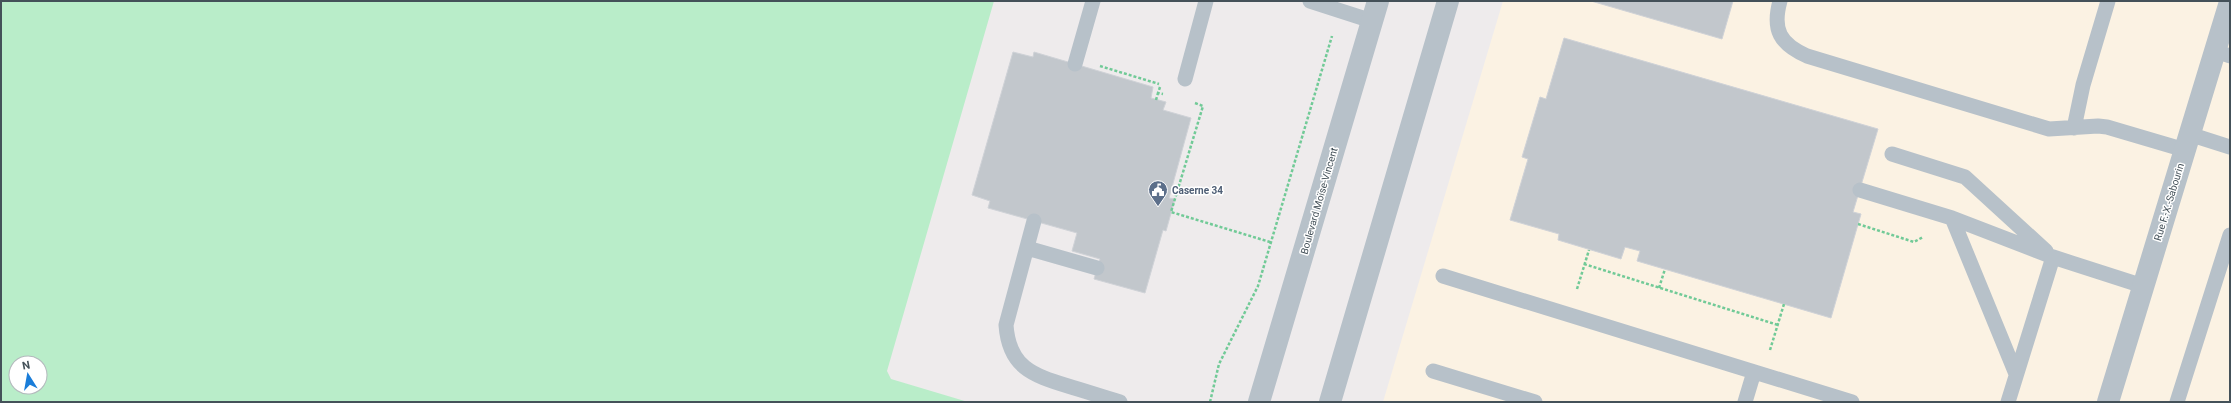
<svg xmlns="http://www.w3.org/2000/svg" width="2231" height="403" viewBox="0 0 2231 403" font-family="Roboto,sans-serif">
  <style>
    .commercial { fill: #fbf2e3 }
    .green { fill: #b9edc9; fill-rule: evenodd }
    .building { fill: #c2c7cc; stroke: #cfd2d7 }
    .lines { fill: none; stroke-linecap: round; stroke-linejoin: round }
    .path { stroke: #71ca97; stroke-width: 2.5; stroke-dasharray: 3 2; stroke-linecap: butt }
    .service { stroke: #b7c1c9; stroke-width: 15 }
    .minor { stroke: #b7c1c9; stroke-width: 22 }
    .tertiary { stroke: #b7c1c9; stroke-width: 22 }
    .labels { text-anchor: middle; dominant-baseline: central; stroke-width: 3; stroke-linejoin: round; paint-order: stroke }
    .service-label { font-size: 10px; font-weight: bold; fill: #4e5e75; stroke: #fff; text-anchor: start }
    .street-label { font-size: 10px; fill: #445159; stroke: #fff }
  </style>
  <rect width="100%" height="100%" fill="#eeebec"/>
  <!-- commercial -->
  <path class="commercial" d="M 1503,1 L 2230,1 L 2230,402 L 1383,402 Z"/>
  <!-- green -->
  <path class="green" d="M 1,1 L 994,1 L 887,371 L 891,379 L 968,402 L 1,402 ZM 16,363 L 40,363 L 40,387 L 16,387 Z"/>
  <!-- building -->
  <path class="building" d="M 1591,1 L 1733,1 L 1722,39 Z
    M 1564,38 L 1878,129 L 1853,212 L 1861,214 L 1831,318 L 1637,261 L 1640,251 L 1625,247 L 1621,259 L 1558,240 L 1559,234 L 1510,220 L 1528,159 L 1522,157 L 1540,97 L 1546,99 Z
    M 1013,52 L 1033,57 L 1034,52 L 1153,87 L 1151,98 L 1166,102 L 1163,110 L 1191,118 L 1169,198 L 1175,199 L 1166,231 L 1163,230 L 1145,293 L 1094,279 L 1100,259 L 1072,251 L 1077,233 L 988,208 L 990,201 L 972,195 Z"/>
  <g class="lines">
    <!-- path -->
    <path class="path" d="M 1100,66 L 1159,84
      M 1160,87 L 1158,93 L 1163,94
      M 1156,100 L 1158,93
      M 1195,103 L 1203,106 L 1171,212 L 1270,242
      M 1858,224 L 1914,242 L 1923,237
      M 1584,264 L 1778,325
      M 1659,288 L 1665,269
      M 1577,289 L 1589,250
      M 1770,350 L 1784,304
      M 1210,402 L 1219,364 L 1258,286 L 1332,36"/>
    <!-- service -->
    <path class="service" d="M 1310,1 L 1372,21
      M 1780,1 C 1772,30 1780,44 1807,56 L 2049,129 L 2098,126 L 2107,127 L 2185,150
      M 2215,51 L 2230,56
      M 1075,64 L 1093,1
      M 1185,79 L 1206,1
      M 2074,128 L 2083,85 L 2108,1
      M 2189,134 L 2230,147
      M 1892,154 L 1965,177 L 2046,251
      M 1860,190 L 1952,218 L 2053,257
      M 1952,218 L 2016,374
      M 1034,221 L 1006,325 C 1009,367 1032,375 1068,386 C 1085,391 1103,397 1120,402
      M 1027,248 L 1097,268
      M 1443,276 L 1852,402
      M 1433,371 L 1535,402
      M 1745,402 L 1754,372
      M 2008,402 L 2053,257 L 2143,286
      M 2177,402 L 2230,235"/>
    <!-- minor -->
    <path class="minor" d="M 2108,402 L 2230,2"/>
    <!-- tertiary -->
    <path class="tertiary" d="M 1259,402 L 1378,1
      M 1330,402 L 1448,1"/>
  </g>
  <!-- icons -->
  <defs>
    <symbol id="civic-pin" viewBox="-11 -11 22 30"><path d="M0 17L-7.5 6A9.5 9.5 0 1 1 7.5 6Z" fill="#5c6f8a" stroke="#fff"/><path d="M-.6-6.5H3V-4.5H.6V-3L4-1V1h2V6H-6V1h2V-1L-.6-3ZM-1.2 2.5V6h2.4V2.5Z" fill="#fff"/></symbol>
  </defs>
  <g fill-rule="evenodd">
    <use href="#civic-pin" x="1147" y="179" width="22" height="30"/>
  </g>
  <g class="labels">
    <!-- service labels -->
    <g class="service-label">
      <text x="1172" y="190">Caserne 34</text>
    </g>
    <!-- street labels -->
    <g class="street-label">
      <text transform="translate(1319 201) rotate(-74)">Boulevard Moïse-Vincent</text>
      <text transform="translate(2169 202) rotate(-73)">Rue F.-X.-Sabourin</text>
    </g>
  </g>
  <!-- border -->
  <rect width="2231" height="403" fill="none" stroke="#445159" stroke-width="4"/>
  <!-- north arrow -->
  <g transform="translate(28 375) rotate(349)"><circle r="19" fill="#ffffff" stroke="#b4b9bd"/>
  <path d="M0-3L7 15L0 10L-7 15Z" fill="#1a7dd9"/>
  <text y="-6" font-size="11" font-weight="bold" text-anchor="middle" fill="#445159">N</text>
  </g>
</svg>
